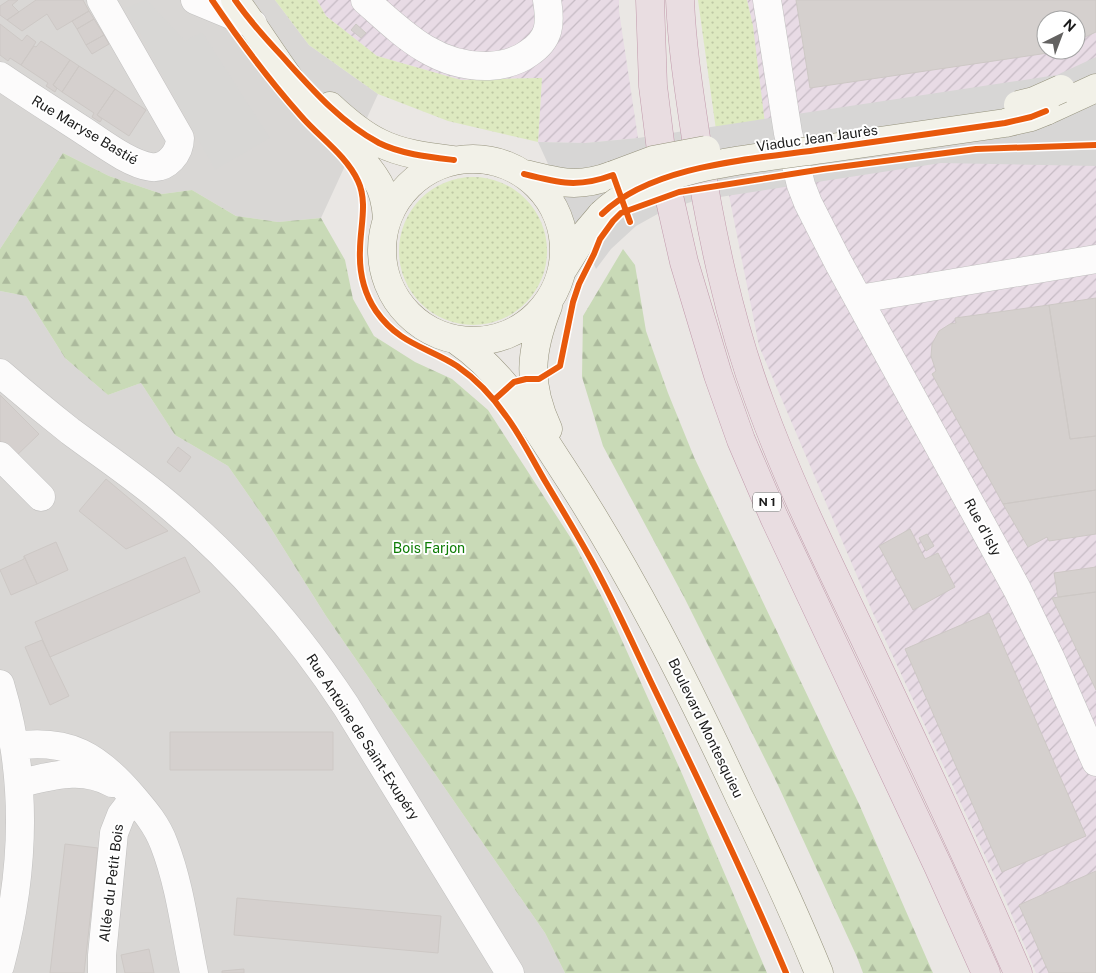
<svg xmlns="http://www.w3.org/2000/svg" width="1096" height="973" viewBox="0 0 1096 973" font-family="'Public Sans',sans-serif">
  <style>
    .residential { fill: #d9d7d5 }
    .industrial { fill: url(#industrial-furrows); fill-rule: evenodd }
    .grass { fill: url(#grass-dots) }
    .forest { fill: url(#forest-firs) }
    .parking { fill: #d8d7d5 }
    .pier { fill: #d7d6d5 }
    .building { fill: #d5d0ce; stroke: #cdc8c5 }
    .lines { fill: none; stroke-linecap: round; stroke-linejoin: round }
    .street-casing { stroke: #c2c1c0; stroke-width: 29 }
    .secondary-casing { stroke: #95927c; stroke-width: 29 }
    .highway-casing { stroke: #c199ab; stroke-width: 29 }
    .street { stroke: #fcfbfb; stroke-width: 28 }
    .secondary { stroke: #f2f1e8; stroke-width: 28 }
    .highway { stroke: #e9dde1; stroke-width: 28 }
    .secondary-bridge-casing { stroke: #95927c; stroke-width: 29; stroke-linecap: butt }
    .secondary-bridge { stroke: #f2f1e8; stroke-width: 28 }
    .cycleway-casing { stroke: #fff; stroke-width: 9 }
    .cycleway { stroke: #e8590c; stroke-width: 6 }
    .labels { text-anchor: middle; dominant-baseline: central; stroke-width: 4; stroke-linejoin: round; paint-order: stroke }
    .shield { fill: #fff; stroke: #5f5f5f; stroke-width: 1 }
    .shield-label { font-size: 12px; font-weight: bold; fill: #1b1b1b }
    .street-label { font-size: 14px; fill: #1b1b1b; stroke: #fff }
    .park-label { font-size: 14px; fill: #0e7d06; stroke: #fff }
  </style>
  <defs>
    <pattern id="industrial-furrows" width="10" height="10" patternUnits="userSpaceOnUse" patternTransform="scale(1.25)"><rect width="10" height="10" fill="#e8dbe5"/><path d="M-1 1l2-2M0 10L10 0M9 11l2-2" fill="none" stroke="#c6bbc4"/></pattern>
    <pattern id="grass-dots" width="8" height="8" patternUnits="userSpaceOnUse" patternTransform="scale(1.25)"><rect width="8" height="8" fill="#dde9c0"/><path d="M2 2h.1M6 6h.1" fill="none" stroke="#bdc7a4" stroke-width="1.8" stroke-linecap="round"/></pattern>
    <pattern id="forest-firs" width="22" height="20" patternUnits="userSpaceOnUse" patternTransform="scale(1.25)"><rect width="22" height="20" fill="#c9dab7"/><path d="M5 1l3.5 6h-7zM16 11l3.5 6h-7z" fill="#acba9d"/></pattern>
  </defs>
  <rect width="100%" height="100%" fill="#eae7e4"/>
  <!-- residential -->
  <path class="residential" d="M 0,0 L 275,0 L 309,45 L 378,94 L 321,218 L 278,222 L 236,216 L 192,190 L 162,194 L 109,176 L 63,153 L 0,249 Z
    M 0,291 L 26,296 L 65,358 L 108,395 L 141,383 L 175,435 L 228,466 L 265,519 L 326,616 L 545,933 L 565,973 L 0,973 Z"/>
  <!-- industrial -->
  <path class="industrial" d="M 317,0 L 619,0 L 619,11 L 638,138 L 585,143 L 538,142 L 542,78 L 461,80 L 377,56 L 326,16 Z
    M 747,0 L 1096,0 L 1096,973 L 1036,973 L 1005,899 L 872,611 L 759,346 L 716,130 L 753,26 ZM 1046,20 L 1076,20 L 1076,50 L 1046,50 Z"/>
  <!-- grass -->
  <path class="grass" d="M 275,0 L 317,0 L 326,16 L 377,56 L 461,80 L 542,78 L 538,142 L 448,121 L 378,94 L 309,45 Z
    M 698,0 L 747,0 L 753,26 L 765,124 L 716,130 Z
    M399 251a74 74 0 1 1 148 0a74 74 0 1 1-148 0Z"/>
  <!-- forest -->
  <path class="forest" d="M 63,153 L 109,176 L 162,194 L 192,190 L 236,216 L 278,222 L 321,218 L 345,260 L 353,299 L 374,336 L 415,362 L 452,379 L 488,410 L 574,543 L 606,605 L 683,776 L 767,973 L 565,973 L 545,933 L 326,616 L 265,519 L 228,466 L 175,435 L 141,383 L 108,395 L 65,358 L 26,296 L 0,291 L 0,249 Z
    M 623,249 L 635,265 L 646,331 L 668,393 L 694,457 L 859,804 L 933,973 L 863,973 L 857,957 L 777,783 L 684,597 L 603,446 L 582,377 L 583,316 Z"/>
  <!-- parking -->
  <path class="parking" d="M 145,0 L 147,0 L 185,41 L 202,32 L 270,138 L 215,170 L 126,8 Z"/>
  <!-- pier -->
  <path class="pier" d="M 1096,57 L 1096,166 L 941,163 L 694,201 L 663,211 L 636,226 L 611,249 L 596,269 L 538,142 L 585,143 L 638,138 L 1057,75 Z"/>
  <!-- building -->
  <path class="building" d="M 9,0 L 18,0 L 12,5 L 19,12 L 7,20 L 0,15 L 0,6 Z
    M 36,0 L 83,0 L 89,11 L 57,30 L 47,14 L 22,31 L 7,20 Z
    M 796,0 L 1096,0 L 1096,32 L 1076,41 L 1076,20 L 1046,20 L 1046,50 L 1056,50 L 1048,53 L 810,88 Z
    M 89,11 L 94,19 L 77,29 L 72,21 Z
    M 94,19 L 104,35 L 86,45 L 77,29 Z
    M 0,24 L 22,41 L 27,35 L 36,42 L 21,65 L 10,58 L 8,61 L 0,55 Z
    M 356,24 L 366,33 L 361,38 L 351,30 Z
    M 104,35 L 109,44 L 92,54 L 86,45 Z
    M 41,41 L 70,60 L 53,85 L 57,88 L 55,92 L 46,86 L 48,83 L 21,65 L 34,46 L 36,47 Z
    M 70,60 L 79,66 L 62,92 L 53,85 Z
    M 79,66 L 115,89 L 97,115 L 102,119 L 100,122 L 92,117 L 94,113 L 62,92 Z
    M 115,89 L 146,110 L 129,136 L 97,115 Z
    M 1096,298 L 1096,436 L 1070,439 L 1049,305 Z
    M 1049,305 L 1070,439 L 1096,436 L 1096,490 L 1003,504 L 932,374 L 936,371 L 931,356 L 932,344 L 939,331 L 950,324 L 956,323 L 955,318 Z
    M 0,395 L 39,434 L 15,457 L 0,441 Z
    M 178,447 L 191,457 L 180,472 L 167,462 Z
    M 106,479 L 168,531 L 126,549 L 79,511 Z
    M 1096,490 L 1096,534 L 1049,541 L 1047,537 L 1028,547 L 1003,504 Z
    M 910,529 L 925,559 L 938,553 L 955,587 L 913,610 L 879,546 Z
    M 927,534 L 934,546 L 926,551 L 919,538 Z
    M 56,542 L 68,570 L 37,584 L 24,556 Z
    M 24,556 L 37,584 L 11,595 L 0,570 L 24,559 Z
    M 185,557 L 200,592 L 50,657 L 35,622 Z
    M 1096,567 L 1096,592 L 1058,597 L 1054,573 Z
    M 1096,592 L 1096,690 L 1052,598 Z
    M 989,613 L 1086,836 L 1002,872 L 905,649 Z
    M 42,640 L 69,696 L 50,705 L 25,647 Z
    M 170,732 L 333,732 L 333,770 L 170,770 Z
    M 65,844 L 98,848 L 84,973 L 50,973 Z
    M 1096,871 L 1096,973 L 1049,973 L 1019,905 Z
    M 237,898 L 441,916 L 438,953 L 234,935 Z
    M 149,949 L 154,973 L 125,973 L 121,955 Z
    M 244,969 L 244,973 L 222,973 L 222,971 Z"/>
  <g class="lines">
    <defs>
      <path id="street" d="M 195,0 L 253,24
        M 365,0 C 402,33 436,68 489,66 C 504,65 517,62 529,53 C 550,39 551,24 547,0
        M 767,0 L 788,133 L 801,185 L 808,203 L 838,262 L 1017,589 L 1051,659 L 1096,762
        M 0,76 C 28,95 58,114 87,133 C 104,144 130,164 151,167 C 167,169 180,153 180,138 L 101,0
        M 859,299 L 1096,259
        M 0,373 C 23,393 46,412 70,431 C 105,457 141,481 173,509 C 240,566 298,633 346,706 L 510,973
        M 0,456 L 41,497
        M 0,684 C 28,777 25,873 0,966
        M 14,746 C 69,738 98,756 133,797 C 145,811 157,825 164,844 C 180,885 185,930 194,973
        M 20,783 C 52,776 82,766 112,783
        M 102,973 L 102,955 L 114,833 L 121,815 L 134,798"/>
      <path id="secondary" d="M 235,0 C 261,36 284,74 312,109 C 332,133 359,152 376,179 C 384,191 386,204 387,218
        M 330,106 C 345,120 361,134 380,143 C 402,154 428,157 452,160
        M 1046,111 L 1096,88
        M382 250a91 91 0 1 1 182 0a91 91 0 1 1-182 0Z
        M 525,174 C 560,183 579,188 613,175
        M 563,269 L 585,234 L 602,214
        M 548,306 C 530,351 527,384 548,429
        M 456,340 C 502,371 531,420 561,466 C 630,571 687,684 740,798 C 768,856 795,914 819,973"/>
      <path id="highway" d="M 650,0 L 653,86 L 664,174 L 684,262 L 718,375 L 741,440 L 774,517 L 938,866 L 986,973
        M 680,0 C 682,49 690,97 697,145 C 711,232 729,320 760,403 C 790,486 830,566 868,646 C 919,754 971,863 1018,973"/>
    </defs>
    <!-- street casing -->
    <use href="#street" class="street-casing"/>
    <!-- secondary casing -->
    <use href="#secondary" class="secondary-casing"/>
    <!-- highway casing -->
    <use href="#highway" class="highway-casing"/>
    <!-- street -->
    <use href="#street" class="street"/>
    <!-- secondary -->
    <use href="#secondary" class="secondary"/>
    <!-- highway -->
    <use href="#highway" class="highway"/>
    <defs>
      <path id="secondary-bridge" d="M 1018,105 L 1034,101 L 1061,89
        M 613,175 L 653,160 L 706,150
        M 602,214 C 653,164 756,159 824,149 C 884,140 945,132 1005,123 L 1031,117 L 1046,111"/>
    </defs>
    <!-- secondary-bridge casing -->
    <use href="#secondary-bridge" class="secondary-bridge-casing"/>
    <!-- secondary-bridge -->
    <use href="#secondary-bridge" class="secondary-bridge"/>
    <defs>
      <path id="cycleway" d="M 212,0 C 239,40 269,80 301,116 C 319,137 346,155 358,181 C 368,202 360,228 360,250 C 359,272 364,293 376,311 C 399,344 427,347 457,366 C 476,379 493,397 506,416 C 521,436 532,459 545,481 C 560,506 575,531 589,556 C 612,597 631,640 651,682 C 697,777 745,875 786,973
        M 235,0 C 249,20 265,38 282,56 C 311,88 340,122 379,143 C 401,154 429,157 454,160
        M 524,174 C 559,183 578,188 613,175 L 630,222
        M 602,214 C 653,164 756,159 824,149 C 884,140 945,132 1005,123 L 1031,117 L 1046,111
        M 494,400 L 514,382 L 526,379 L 539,379 L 560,366 L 573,302 L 579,284 L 594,254 L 600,239 L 613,221 L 621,213 L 679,192 L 823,169 L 976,149 L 1096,145"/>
    </defs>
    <!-- cycleway casing -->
    <use href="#cycleway" class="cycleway-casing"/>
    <!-- cycleway -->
    <use href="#cycleway" class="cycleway"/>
  </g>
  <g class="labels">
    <!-- shield labels -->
    <rect class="shield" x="753" y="492.5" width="28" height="19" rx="4"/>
    <g class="shield-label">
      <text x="767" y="502">N 1</text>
    </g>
    <!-- street labels -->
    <g class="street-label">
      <text transform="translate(85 130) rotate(31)">Rue Maryse Bastié</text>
      <text transform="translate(817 138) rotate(-8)">Viaduc Jean Jaurès</text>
      <text transform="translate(983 527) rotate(62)">Rue d'Isly</text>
      <text transform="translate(706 728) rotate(64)">Boulevard Montesquieu</text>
      <text transform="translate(363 737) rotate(57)">Rue Antoine de Saint-Exupéry</text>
      <text transform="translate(111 883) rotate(-83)">Allée du Petit Bois</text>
    </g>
    <!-- park labels -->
    <g class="park-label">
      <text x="429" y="548">Bois Farjon</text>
    </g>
  </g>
  <!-- north arrow -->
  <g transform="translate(1061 35) rotate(42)"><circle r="24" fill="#ffffff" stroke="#a4a4a4"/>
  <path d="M0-4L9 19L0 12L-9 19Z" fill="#636261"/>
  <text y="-8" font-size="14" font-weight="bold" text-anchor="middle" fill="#1b1b1b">N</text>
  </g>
</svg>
